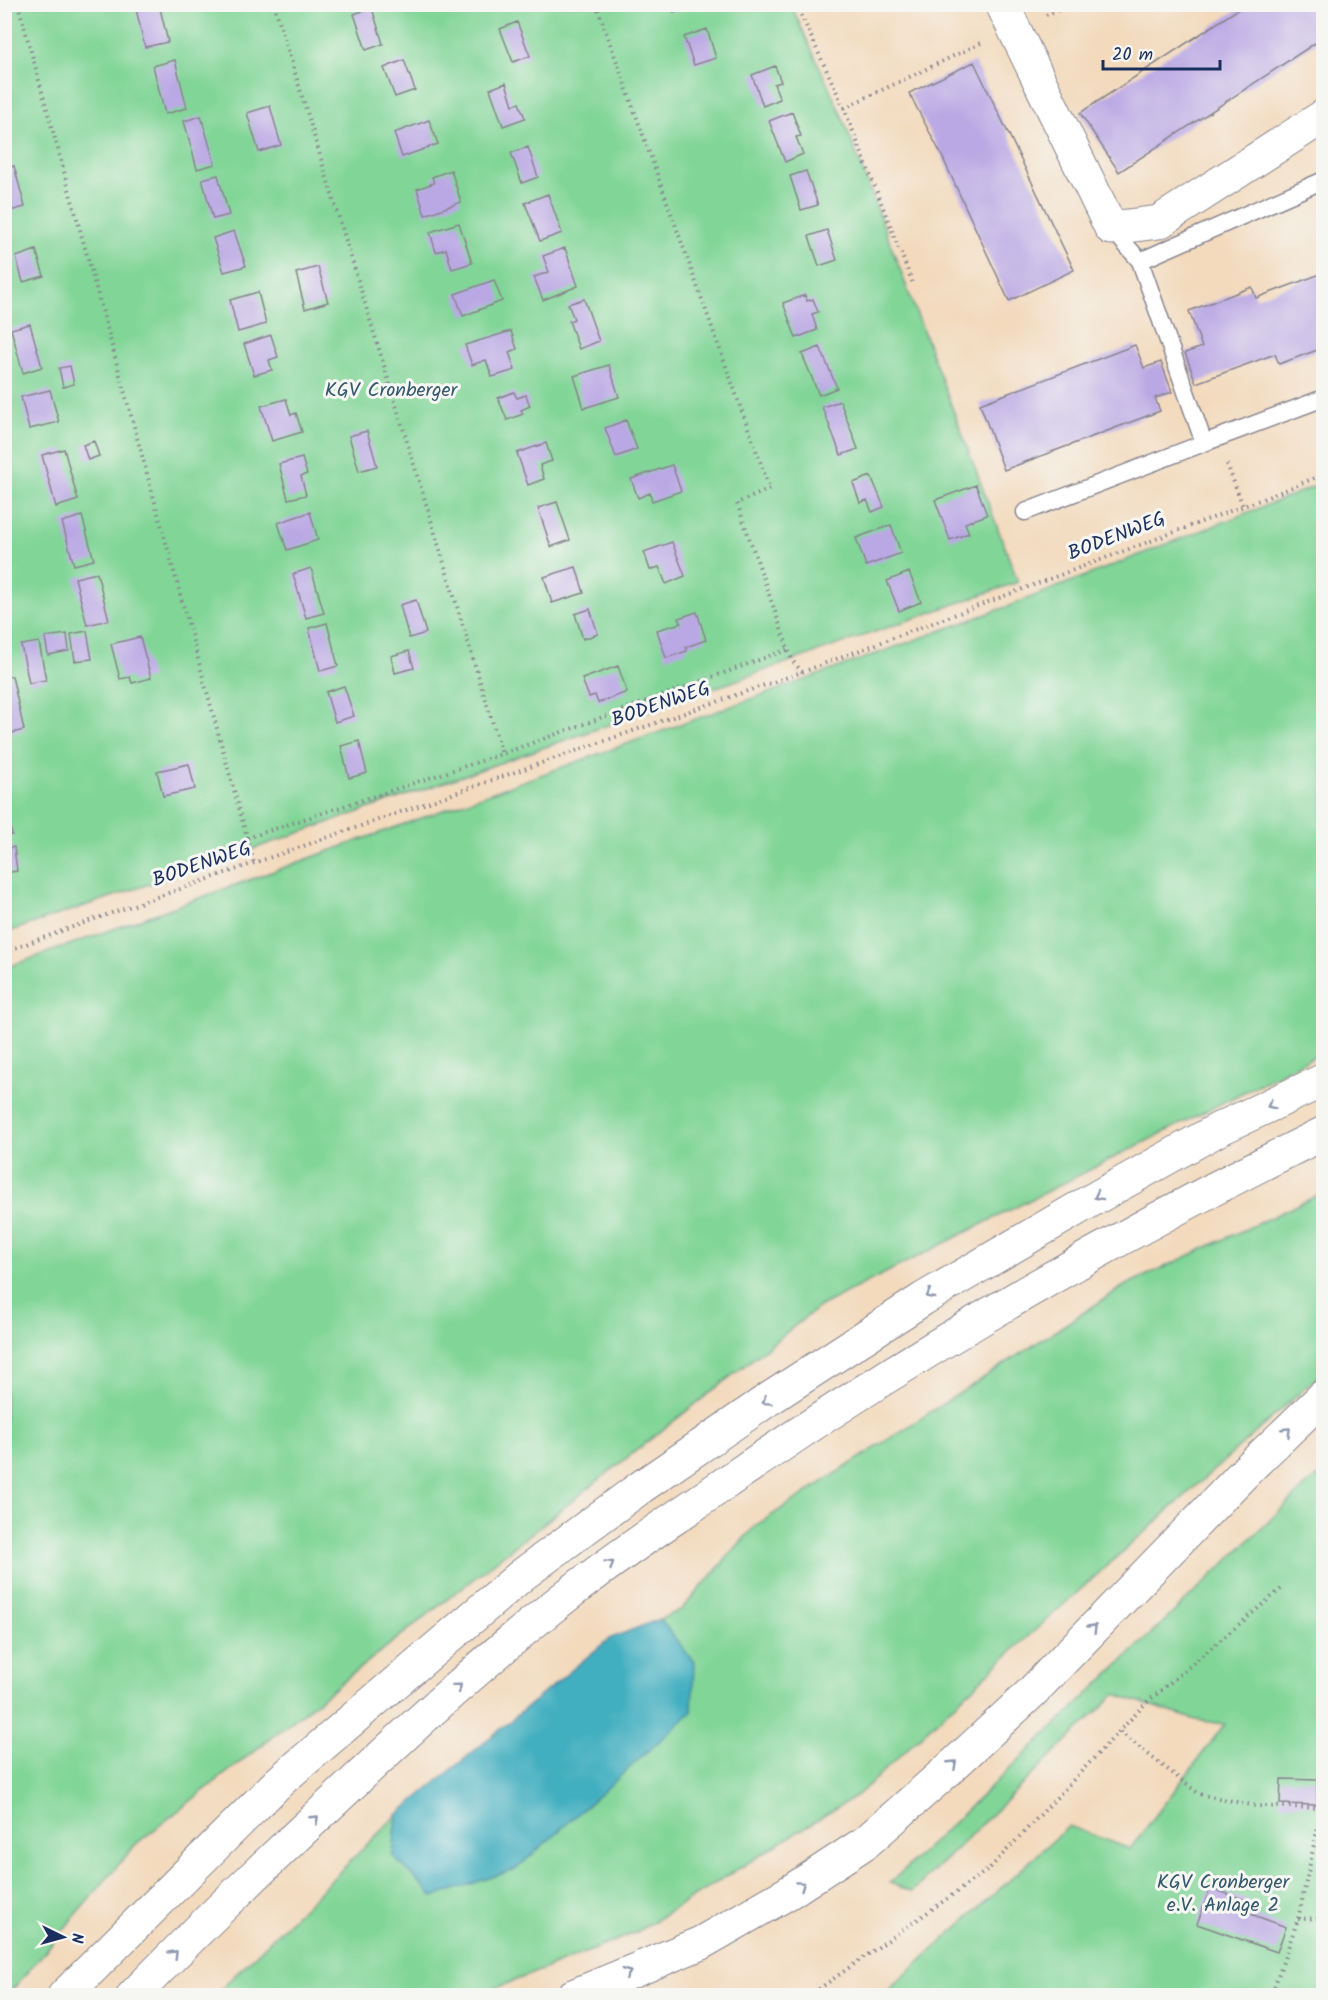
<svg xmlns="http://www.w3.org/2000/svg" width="1328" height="2000" viewBox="0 0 1328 2000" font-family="Kalam,sans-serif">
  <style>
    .green { fill: #81d597; stroke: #4e827a; stroke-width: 1.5 }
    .water { fill: #42afc0; stroke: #2e6f8f; stroke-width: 1.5 }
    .building { fill: #baa8e4 }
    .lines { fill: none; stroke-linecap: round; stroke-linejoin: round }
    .service-casing { stroke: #87848e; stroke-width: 19 }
    .minor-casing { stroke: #87848e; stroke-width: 35 }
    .motorway-casing { stroke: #87848e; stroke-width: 35 }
    .path { stroke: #87848e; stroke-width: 4; stroke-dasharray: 1.5 4.5; stroke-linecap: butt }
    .service { stroke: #fff; stroke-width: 16 }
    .minor { stroke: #fff; stroke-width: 33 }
    .motorway { stroke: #fff; stroke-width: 33 }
    .oneway { stroke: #8d97ae }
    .labels { text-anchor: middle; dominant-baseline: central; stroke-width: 6; stroke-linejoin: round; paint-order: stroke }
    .park-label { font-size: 20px; fill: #34586c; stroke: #f6f6f2 }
    .street-label { font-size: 20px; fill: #1b2f5e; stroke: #f6f6f2 }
  </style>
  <rect width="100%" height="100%" fill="#f6f6f2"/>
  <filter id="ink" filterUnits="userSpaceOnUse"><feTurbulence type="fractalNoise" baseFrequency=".0167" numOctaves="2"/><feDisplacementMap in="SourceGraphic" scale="12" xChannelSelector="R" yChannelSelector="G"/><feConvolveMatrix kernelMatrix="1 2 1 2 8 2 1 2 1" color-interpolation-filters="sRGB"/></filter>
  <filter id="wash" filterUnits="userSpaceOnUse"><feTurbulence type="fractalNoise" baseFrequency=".008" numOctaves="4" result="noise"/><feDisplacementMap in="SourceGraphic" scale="24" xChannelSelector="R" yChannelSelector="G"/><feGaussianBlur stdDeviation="1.35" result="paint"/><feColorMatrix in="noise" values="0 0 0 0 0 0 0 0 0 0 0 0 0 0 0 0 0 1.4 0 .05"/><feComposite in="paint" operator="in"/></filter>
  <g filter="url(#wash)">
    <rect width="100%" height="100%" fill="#f3dabd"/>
    <!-- green -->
    <path class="green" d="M 4,5 L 791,5 L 842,116 L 1018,582 L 250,850 L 5,933 Z
      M 1323,483 L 1323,1052 L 820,1306 L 136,1844 L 8,1995 L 5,1995 L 5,968 L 1009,606 Z
      M 1323,1193 L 1323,1372 L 1013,1650 L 859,1794 L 635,1933 L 478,1995 L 214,1996 L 397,1815 L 393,1856 L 693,1662 L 660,1619 L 681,1610 L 755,1526 L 1126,1285 Z
      M 1323,1473 L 1323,1995 L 882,1996 L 1069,1826 L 1130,1849 L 1225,1724 L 1196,1720 L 1115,1694 L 912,1892 L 890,1883 L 1307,1485 Z"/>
    <!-- water -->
    <path class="water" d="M 660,1619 L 694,1662 L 692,1712 L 516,1869 L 433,1897 L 393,1856 L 397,1815 L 609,1639 Z"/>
    <g id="blocks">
      <!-- building -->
      <path class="building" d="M 159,4 L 168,42 L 145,47 L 135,5 Z
        M 671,4 L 694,4 L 694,5 L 674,12 Z
        M 1246,4 L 1323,4 L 1323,38 L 1119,172 L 1080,113 Z
        M 372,8 L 383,44 L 366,50 L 354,14 Z
        M 517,22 L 530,56 L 513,62 L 500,29 Z
        M 707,29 L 716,58 L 694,65 L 684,37 Z
        M 175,60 L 187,108 L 165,114 L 153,66 Z
        M 404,60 L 415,90 L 395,97 L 384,68 Z
        M 974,62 L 1074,270 L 1009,301 L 940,152 L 909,93 Z
        M 775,66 L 781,82 L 774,84 L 780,99 L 763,106 L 752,75 Z
        M 506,83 L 513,105 L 519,103 L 525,118 L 503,126 L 490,89 Z
        M 270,106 L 281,145 L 259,152 L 247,113 Z
        M 792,112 L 801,136 L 796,137 L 803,154 L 785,162 L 769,121 Z
        M 201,116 L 215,164 L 197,169 L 184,121 Z
        M 429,120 L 438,144 L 402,157 L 394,133 Z
        M 528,147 L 538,177 L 522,183 L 511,153 Z
        M 14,166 L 25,207 L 6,212 L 5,168 Z
        M 451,170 L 461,202 L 425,215 L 417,189 L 434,183 L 432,177 Z
        M 806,171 L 818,205 L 801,210 L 790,176 Z
        M 218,175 L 229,215 L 213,219 L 202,179 Z
        M 548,194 L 562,233 L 540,241 L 525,203 Z
        M 459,223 L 472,263 L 452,269 L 446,249 L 436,252 L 430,232 Z
        M 827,230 L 837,260 L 819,266 L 809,236 Z
        M 234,231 L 246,266 L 224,272 L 213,238 Z
        M 565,248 L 578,286 L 543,300 L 534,277 L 549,272 L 543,256 Z
        M 36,250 L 44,276 L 23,282 L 16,257 Z
        M 318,267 L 328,302 L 305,309 L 296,273 Z
        M 1323,273 L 1323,348 L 1279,364 L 1275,354 L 1196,383 L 1185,353 L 1202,347 L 1189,311 L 1252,287 L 1256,298 Z
        M 494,280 L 502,301 L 463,316 L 455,294 Z
        M 258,292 L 266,324 L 238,332 L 230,300 Z
        M 805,295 L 807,301 L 813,299 L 818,312 L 812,314 L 817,330 L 796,338 L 783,303 Z
        M 584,299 L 599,341 L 579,349 L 569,321 L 574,319 L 568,304 Z
        M 30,324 L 42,367 L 23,373 L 11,329 Z
        M 511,331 L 517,349 L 509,352 L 515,370 L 492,377 L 486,360 L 472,365 L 465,345 Z
        M 271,335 L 278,357 L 269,360 L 272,370 L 254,375 L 244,344 Z
        M 1135,345 L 1144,368 L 1161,362 L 1172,392 L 1155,398 L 1160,411 L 1004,470 L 980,404 Z
        M 820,347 L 837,388 L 819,395 L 802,354 Z
        M 609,365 L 619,397 L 584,408 L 574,376 Z
        M 70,366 L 74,384 L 63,387 L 59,368 Z
        M 50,390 L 59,422 L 29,429 L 21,397 Z
        M 514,392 L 517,398 L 526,395 L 530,406 L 521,410 L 523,414 L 507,420 L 498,398 Z
        M 286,399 L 291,415 L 296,413 L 302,432 L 272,441 L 261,406 Z
        M 840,401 L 858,449 L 841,455 L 822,407 Z
        M 626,420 L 637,449 L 616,457 L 605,428 Z
        M 367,431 L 377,466 L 359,471 L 349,436 Z
        M 94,441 L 99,456 L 88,460 L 83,445 Z
        M 546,443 L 552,461 L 540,465 L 544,479 L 528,485 L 517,453 Z
        M 64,449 L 78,500 L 56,507 L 42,455 Z
        M 302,458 L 307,474 L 301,476 L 306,495 L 288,499 L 279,464 Z
        M 672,465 L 681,491 L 652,501 L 650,493 L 638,498 L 631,479 Z
        M 871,476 L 884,507 L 872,512 L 867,500 L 860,503 L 853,483 Z
        M 976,485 L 987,515 L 965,523 L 969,533 L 950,540 L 935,500 Z
        M 557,502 L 570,540 L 551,547 L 538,508 Z
        M 310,512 L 318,540 L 287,550 L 278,523 Z
        M 82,516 L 94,560 L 74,565 L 62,522 Z
        M 891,525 L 901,553 L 866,566 L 856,538 Z
        M 672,542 L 685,576 L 666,584 L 659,567 L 650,570 L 644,552 Z
        M 576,567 L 584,593 L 552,603 L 544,577 Z
        M 311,568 L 324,613 L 306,618 L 293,574 Z
        M 909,572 L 921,602 L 899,611 L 887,581 Z
        M 97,573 L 109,620 L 87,625 L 75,578 Z
        M 416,600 L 426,633 L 409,638 L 400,605 Z
        M 590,609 L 598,634 L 583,639 L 575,614 Z
        M 697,612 L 706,640 L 686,647 L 687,651 L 666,658 L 657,630 L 681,623 L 679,618 Z
        M 327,623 L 338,666 L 320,671 L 309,628 Z
        M 87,631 L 92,659 L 75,661 L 71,634 Z
        M 67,634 L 69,651 L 48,655 L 45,637 Z
        M 140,637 L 151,678 L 132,683 L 130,677 L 120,679 L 111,644 Z
        M 39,642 L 46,680 L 29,683 L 21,645 Z
        M 409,651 L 414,668 L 395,673 L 391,656 Z
        M 618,666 L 627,692 L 598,703 L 595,695 L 589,697 L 582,679 Z
        M 12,676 L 24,730 L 4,735 L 4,678 Z
        M 344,686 L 354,716 L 335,722 L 326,692 Z
        M 359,741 L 367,773 L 349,778 L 341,746 Z
        M 189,764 L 195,789 L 163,796 L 157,771 Z
        M 4,798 L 12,835 L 4,836 Z
        M 14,847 L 17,871 L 4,873 L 4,848 Z
        M 1281,1779 L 1317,1780 L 1317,1805 L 1280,1804 Z
        M 1210,1888 L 1252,1902 L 1248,1913 L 1286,1927 L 1277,1952 L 1197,1924 Z"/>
    </g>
  </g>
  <g filter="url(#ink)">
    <use href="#blocks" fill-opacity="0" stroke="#87848e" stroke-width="1.5"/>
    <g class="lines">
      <defs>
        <path id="service" d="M 1111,228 L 1140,261 L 1204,443 L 1324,398
          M 1140,261 L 1324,180
          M 1025,512 L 1204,443"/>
        <path id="minor" d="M 1002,4 L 1111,228 L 1159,222 L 1324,116"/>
        <path id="motorway" d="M 64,1996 L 280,1781 L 522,1575 L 641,1487 L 769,1399 L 923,1299 L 1092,1200 L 1219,1129 L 1324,1080
          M 133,1996 C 199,1928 267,1863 336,1799 C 411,1728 488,1657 570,1593 C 618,1555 671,1521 721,1486 C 913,1353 1115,1236 1324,1133
          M 573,1996 L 701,1943 L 788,1893 L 866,1842 L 949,1769 L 1031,1693 L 1250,1467 L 1324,1396"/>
      </defs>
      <!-- service casing -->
      <use href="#service" class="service-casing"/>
      <!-- minor casing -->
      <use href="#minor" class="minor-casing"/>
      <!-- motorway casing -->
      <use href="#motorway" class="motorway-casing"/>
      <!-- path -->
      <path class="path" d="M 18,4 L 254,863
        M 274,4 L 502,754 L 789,649
        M 596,4 L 770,489 L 737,503 L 792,660 L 802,672
        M 796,4 L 844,108 L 913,284
        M 1046,15 L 1075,4
        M 844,108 L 981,43
        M 1227,464 L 1243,506
        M 247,838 L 502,754
        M 4,952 L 114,912 L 802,672 L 1273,495 L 1324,474
        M 1120,1732 L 1199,1794 L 1256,1806 L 1322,1808 L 1298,1919 L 1271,1996
        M 1298,1919 L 1324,1918
        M 809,1996 L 989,1869 L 1146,1703 L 1281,1589"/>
      <!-- service -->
      <use href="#service" class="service"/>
      <!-- minor -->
      <use href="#minor" class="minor"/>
      <!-- motorway -->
      <use href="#motorway" class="motorway"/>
    </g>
    <!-- one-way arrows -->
    <defs><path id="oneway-chevron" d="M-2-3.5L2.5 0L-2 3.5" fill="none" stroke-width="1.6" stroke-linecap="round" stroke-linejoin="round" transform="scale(1.5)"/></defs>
    <g class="oneway">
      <use href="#oneway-chevron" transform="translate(1271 1105) rotate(155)"/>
      <use href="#oneway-chevron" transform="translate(1098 1196) rotate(151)"/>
      <use href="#oneway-chevron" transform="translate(930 1295) rotate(149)"/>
      <use href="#oneway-chevron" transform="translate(766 1401) rotate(146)"/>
      <use href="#oneway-chevron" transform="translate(1287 1431) rotate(-44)"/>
      <use href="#oneway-chevron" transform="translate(610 1564) rotate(-35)"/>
      <use href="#oneway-chevron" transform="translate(1093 1628) rotate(-46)"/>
      <use href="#oneway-chevron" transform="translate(458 1687) rotate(-40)"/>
      <use href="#oneway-chevron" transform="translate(953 1764) rotate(-43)"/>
      <use href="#oneway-chevron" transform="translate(315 1819) rotate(-43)"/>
      <use href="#oneway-chevron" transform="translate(801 1885) rotate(-34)"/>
      <use href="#oneway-chevron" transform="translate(174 1954) rotate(-46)"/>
      <use href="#oneway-chevron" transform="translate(627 1973) rotate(-22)"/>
    </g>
  </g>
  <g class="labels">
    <!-- park labels -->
    <g class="park-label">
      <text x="391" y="391">KGV Cronberger</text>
      <text x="1223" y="1883">KGV Cronberger<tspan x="1223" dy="23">e.V. Anlage 2</tspan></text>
    </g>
    <!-- street labels -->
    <g class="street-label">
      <text transform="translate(1117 537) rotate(-21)">BODENWEG</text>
      <text transform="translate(661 705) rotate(-19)">BODENWEG</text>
      <text transform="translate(202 865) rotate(-19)">BODENWEG</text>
    </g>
  </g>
  <!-- margin -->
  <rect width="1328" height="2000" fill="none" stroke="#f6f6f2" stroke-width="24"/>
  <!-- north arrow -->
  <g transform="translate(63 1937) rotate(95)" stroke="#f6f6f2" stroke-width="4.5" paint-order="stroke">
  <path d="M0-4.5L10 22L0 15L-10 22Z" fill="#1b2f5e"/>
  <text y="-9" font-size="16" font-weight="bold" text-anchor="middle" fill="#1b2f5e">N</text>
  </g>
  <!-- scale -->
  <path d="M1103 60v9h117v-9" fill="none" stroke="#1b2f5e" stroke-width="3"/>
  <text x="1112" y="60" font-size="18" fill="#1b2f5e" stroke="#f6f6f2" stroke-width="4.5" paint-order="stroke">20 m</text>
</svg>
